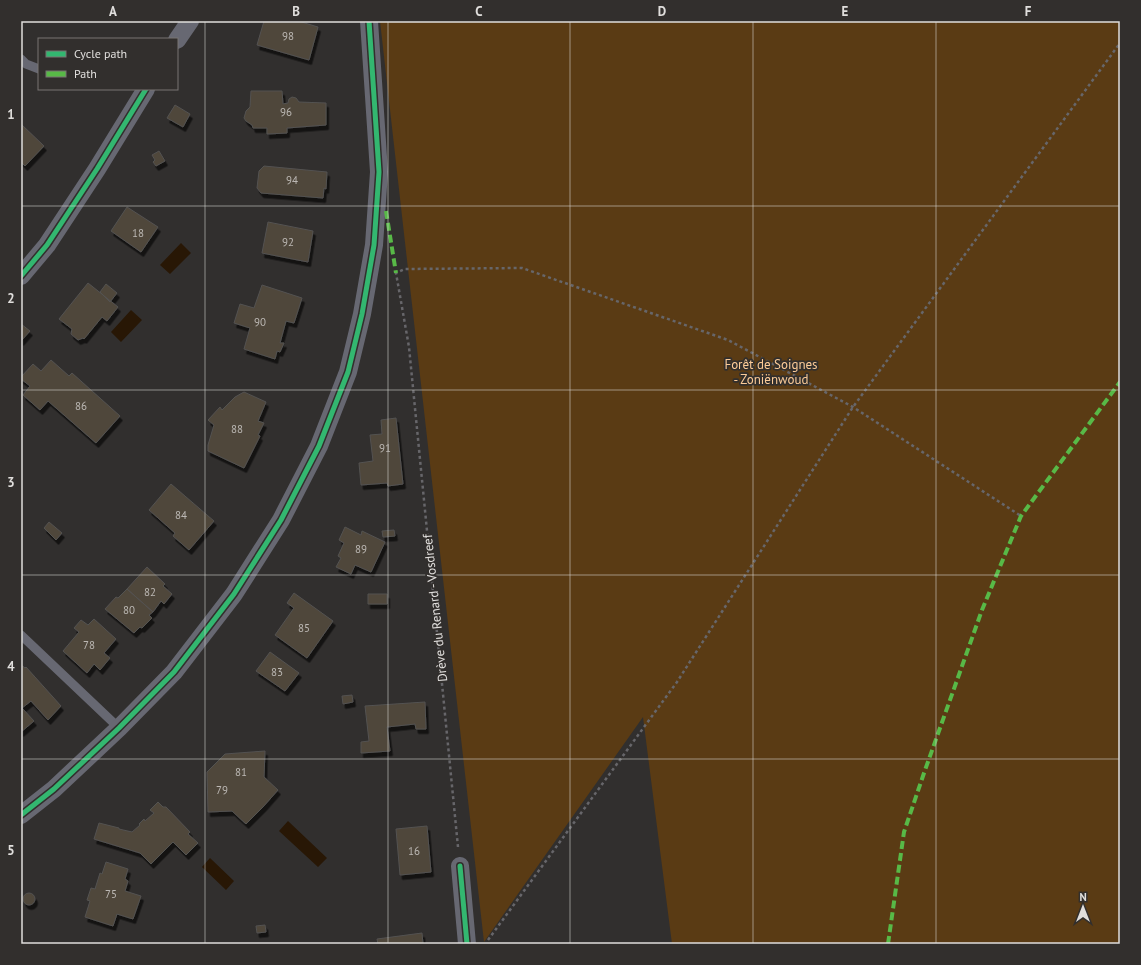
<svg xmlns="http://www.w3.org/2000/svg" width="1141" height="965" viewBox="0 0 1141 965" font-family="'PT Sans',sans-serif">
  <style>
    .green { fill: #5a3b14 }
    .water { fill: #281705 }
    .building { fill: #50463a; stroke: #535251; filter: url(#shadow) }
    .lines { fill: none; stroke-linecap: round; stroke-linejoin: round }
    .path { stroke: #67666a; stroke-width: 2.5; stroke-dasharray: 3 3; stroke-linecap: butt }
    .lane { stroke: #676872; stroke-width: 9 }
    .street { stroke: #676872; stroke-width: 18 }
    .quiet { stroke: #58b947; stroke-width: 4; stroke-dasharray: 8 4; stroke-linecap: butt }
    .cycleway-casing { stroke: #322f2d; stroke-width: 8 }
    .cycleway { stroke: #33b770; stroke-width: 5 }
    .grid { fill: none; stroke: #e0dedc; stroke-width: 1; stroke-opacity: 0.55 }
    .labels { text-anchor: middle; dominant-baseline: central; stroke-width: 3.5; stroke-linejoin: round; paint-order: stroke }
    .number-label { font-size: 11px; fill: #bcb8b4 }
    .park-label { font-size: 13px; fill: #fccb97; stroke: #322f2d }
    .street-label { font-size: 13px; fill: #e0dedc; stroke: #322f2d }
    .neatline { fill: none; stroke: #e0dedc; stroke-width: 1.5 }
    .grid-label { font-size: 13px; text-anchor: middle; font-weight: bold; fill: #e0dedc }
  </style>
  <defs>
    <filter id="shadow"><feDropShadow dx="2.5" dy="4.5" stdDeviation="0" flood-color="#0009"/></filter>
  </defs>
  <rect width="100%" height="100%" fill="#312f2e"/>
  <!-- green -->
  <path class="green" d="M 380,21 L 1120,21 L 1120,944 L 672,944 L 643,717 L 484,942 Z"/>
  <!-- water -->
  <path class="water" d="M 181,243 L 191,253 L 170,274 L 160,265 Z
    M 131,310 L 142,320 L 121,342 L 111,332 Z
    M 288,821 L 327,858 L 318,867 L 279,831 Z
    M 210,858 L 234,881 L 226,890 L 202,867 Z"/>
  <!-- building -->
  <path class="building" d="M 264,21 L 298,21 L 318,27 L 309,60 L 257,45 Z
    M 251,91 L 282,91 L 283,104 L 288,103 L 289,99 L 292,97 L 296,98 L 299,102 L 326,103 L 326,125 L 287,128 L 287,133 L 267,134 L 267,128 L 253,128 L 252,125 L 246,121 L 244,118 L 246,111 L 250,107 Z
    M 175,105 L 190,114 L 183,127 L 167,118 Z
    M 21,124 L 44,146 L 25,166 L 21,162 Z
    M 159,151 L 165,161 L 156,166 L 153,162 L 155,160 L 152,155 Z
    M 264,166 L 327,172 L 326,189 L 324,188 L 323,198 L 261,193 L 257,188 L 259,171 Z
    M 127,207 L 158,227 L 141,252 L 111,231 Z
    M 268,222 L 313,231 L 308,262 L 262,253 Z
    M 88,283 L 118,307 L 107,321 L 102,317 L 84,339 L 83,338 L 78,340 L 71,334 L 72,329 L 59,319 Z
    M 106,284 L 117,293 L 110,302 L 100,292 Z
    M 262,285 L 302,298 L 294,323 L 286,321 L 280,343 L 284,343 L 280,352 L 277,351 L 275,359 L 244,349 L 250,328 L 234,323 L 240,304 L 254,308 Z
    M 21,324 L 30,331 L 21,341 Z
    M 51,360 L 69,376 L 72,373 L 120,416 L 96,443 L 48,401 L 40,410 L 23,395 L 30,386 L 21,379 L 21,377 L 33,364 L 41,371 Z
    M 244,392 L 266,402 L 258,421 L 264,423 L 258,435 L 260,436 L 244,468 L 208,451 L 208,445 L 214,425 L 208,420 L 220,407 L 222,410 L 235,397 Z
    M 396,418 L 403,484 L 388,486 L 387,483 L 361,485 L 359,463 L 373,461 L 370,435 L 382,434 L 381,420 Z
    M 171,484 L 214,521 L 189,550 L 173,536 L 175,533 L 149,510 Z
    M 49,522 L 62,533 L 56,540 L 44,528 Z
    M 345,527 L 361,535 L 362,531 L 385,542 L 371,572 L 355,565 L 351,574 L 336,567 L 341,558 L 338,556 L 344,543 L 339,540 Z
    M 394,530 L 395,536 L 383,537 L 382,531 Z
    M 147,567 L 165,584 L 163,586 L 172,594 L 164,604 L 161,601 L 153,612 L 127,589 Z
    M 127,589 L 153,612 L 149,615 L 152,618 L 142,628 L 140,627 L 134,633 L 105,609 L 116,597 L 118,598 Z
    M 294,593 L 333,621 L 307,658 L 275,635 L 294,608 L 287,603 Z
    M 368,594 L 387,594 L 387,604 L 368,604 Z
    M 94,619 L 116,639 L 104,653 L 110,658 L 100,670 L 94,664 L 87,673 L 63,651 L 79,632 L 74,628 L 81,620 L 88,625 Z
    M 270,652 L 299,673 L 285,691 L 256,671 Z
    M 21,665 L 25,668 L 26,667 L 61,706 L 48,720 L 31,701 L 22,708 L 34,721 L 21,732 Z
    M 352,695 L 353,702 L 343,704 L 342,696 Z
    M 425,702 L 426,729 L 416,729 L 415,724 L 387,727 L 390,751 L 361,753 L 361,742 L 369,741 L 365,706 Z
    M 265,751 L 264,777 L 278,790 L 263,807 L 246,824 L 232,811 L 208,812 L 207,772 L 225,754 Z
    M 158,802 L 163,807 L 166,807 L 190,832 L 188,834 L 198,843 L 186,855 L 173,842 L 151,864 L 140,853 L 94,839 L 99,823 L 119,828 L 119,829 L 132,832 L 140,825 L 139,824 L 144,819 L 145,821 L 154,813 L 150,810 Z
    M 427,826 L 431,872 L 400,875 L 396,829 Z
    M 106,862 L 128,869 L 125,879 L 128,881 L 125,891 L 141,896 L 133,919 L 117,914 L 113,926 L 85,917 L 90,901 L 87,900 L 91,888 L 95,889 L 100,873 L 102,874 Z
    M23 899a6 6 0 1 1 12 0a6 6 0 1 1-12 0Z
    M 265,925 L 266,932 L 257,933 L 256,926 Z
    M 422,933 L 423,944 L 378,944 L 377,939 Z"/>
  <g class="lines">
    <!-- path -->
    <path class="path" d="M 458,847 L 409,347 L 396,273 L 405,269 L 522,268 L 728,340 L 853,407 L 1021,516
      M 488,940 L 677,682 L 853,407 L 1120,43"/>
    <!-- lane -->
    <path class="lane" d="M 21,59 L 26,64 L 39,69
      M 21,635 L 119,728"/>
    <!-- street -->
    <path class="street" d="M 177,40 L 190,21
      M 21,276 L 47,245 L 97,169 L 146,89
      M 21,815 L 54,789 L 119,728 L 174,672 L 234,594 L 281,520 L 319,446 L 348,372 L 362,314 L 374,245 L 379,172 L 369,21
      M 460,866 L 467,944"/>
    <!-- quiet -->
    <path class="quiet" d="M 386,211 L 396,273
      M 888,944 L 904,832 L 924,773 L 982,610 L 1021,516 L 1120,382"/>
    <defs>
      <path id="cycleway" d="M 21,276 L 47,245 L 97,169 L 146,89
        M 21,815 L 54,789 L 119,728 L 174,672 L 234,594 L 281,520 L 319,446 L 348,372 L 362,314 L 374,245 L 379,172 L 369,21
        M 460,866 L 467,944"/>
    </defs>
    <!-- cycleway casing -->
    <use href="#cycleway" class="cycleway-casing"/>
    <!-- cycleway -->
    <use href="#cycleway" class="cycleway"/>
  </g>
  <!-- grid -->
  <path class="grid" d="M 205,21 L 205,944M 388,21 L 388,944M 570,21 L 570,944M 753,21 L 753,944M 936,21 L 936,944M 21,206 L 1120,206M 21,390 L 1120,390M 21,575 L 1120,575M 21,759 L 1120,759"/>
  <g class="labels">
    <!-- number labels -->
    <g class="number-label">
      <text x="288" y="36">98</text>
      <text x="286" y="112">96</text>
      <text x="292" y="180">94</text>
      <text x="138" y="233">18</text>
      <text x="288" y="242">92</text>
      <text x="260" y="322">90</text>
      <text x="81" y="406">86</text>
      <text x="237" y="429">88</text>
      <text x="385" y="448">91</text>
      <text x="181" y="515">84</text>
      <text x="361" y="549">89</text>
      <text x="150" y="592">82</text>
      <text x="129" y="610">80</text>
      <text x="304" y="628">85</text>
      <text x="89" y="645">78</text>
      <text x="277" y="672">83</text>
      <text x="241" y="772">81</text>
      <text x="222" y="790">79</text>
      <text x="414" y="851">16</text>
      <text x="111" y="894">75</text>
    </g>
    <!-- park labels -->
    <g class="park-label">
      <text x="771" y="364">Forêt de Soignes<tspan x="771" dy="15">- Zoniënwoud</tspan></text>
    </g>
    <!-- street labels -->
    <g class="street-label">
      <text transform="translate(435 608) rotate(-96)">Drève du Renard - Vosdreef</text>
    </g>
  </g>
  <!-- border -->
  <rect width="1141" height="965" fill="none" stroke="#322f2d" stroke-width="44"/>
  <!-- legend -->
  <rect x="38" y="38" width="140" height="52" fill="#322f2d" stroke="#787573"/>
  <rect x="46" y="51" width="20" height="6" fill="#33b770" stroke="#787573"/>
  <text x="74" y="58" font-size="12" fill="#e0dedc">Cycle path</text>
  <rect x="46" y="71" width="20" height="6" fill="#58b947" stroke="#787573"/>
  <text x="74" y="78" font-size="12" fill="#e0dedc">Path</text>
  <!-- north arrow -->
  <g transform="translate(1083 907)" stroke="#322f2d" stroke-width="3" paint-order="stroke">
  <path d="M0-3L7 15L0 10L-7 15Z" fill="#e0dedc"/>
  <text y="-6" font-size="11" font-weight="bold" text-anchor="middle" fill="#e0dedc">N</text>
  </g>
  <rect x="22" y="22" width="1097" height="921" class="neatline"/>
  <g class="grid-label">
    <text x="113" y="16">A</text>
    <text x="296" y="16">B</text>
    <text x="479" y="16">C</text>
    <text x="662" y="16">D</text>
    <text x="845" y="16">E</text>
    <text x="1028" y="16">F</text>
    <text x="11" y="119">1</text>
    <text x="11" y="303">2</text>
    <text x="11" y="487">3</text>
    <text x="11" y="671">4</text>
    <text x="11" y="855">5</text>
  </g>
</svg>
